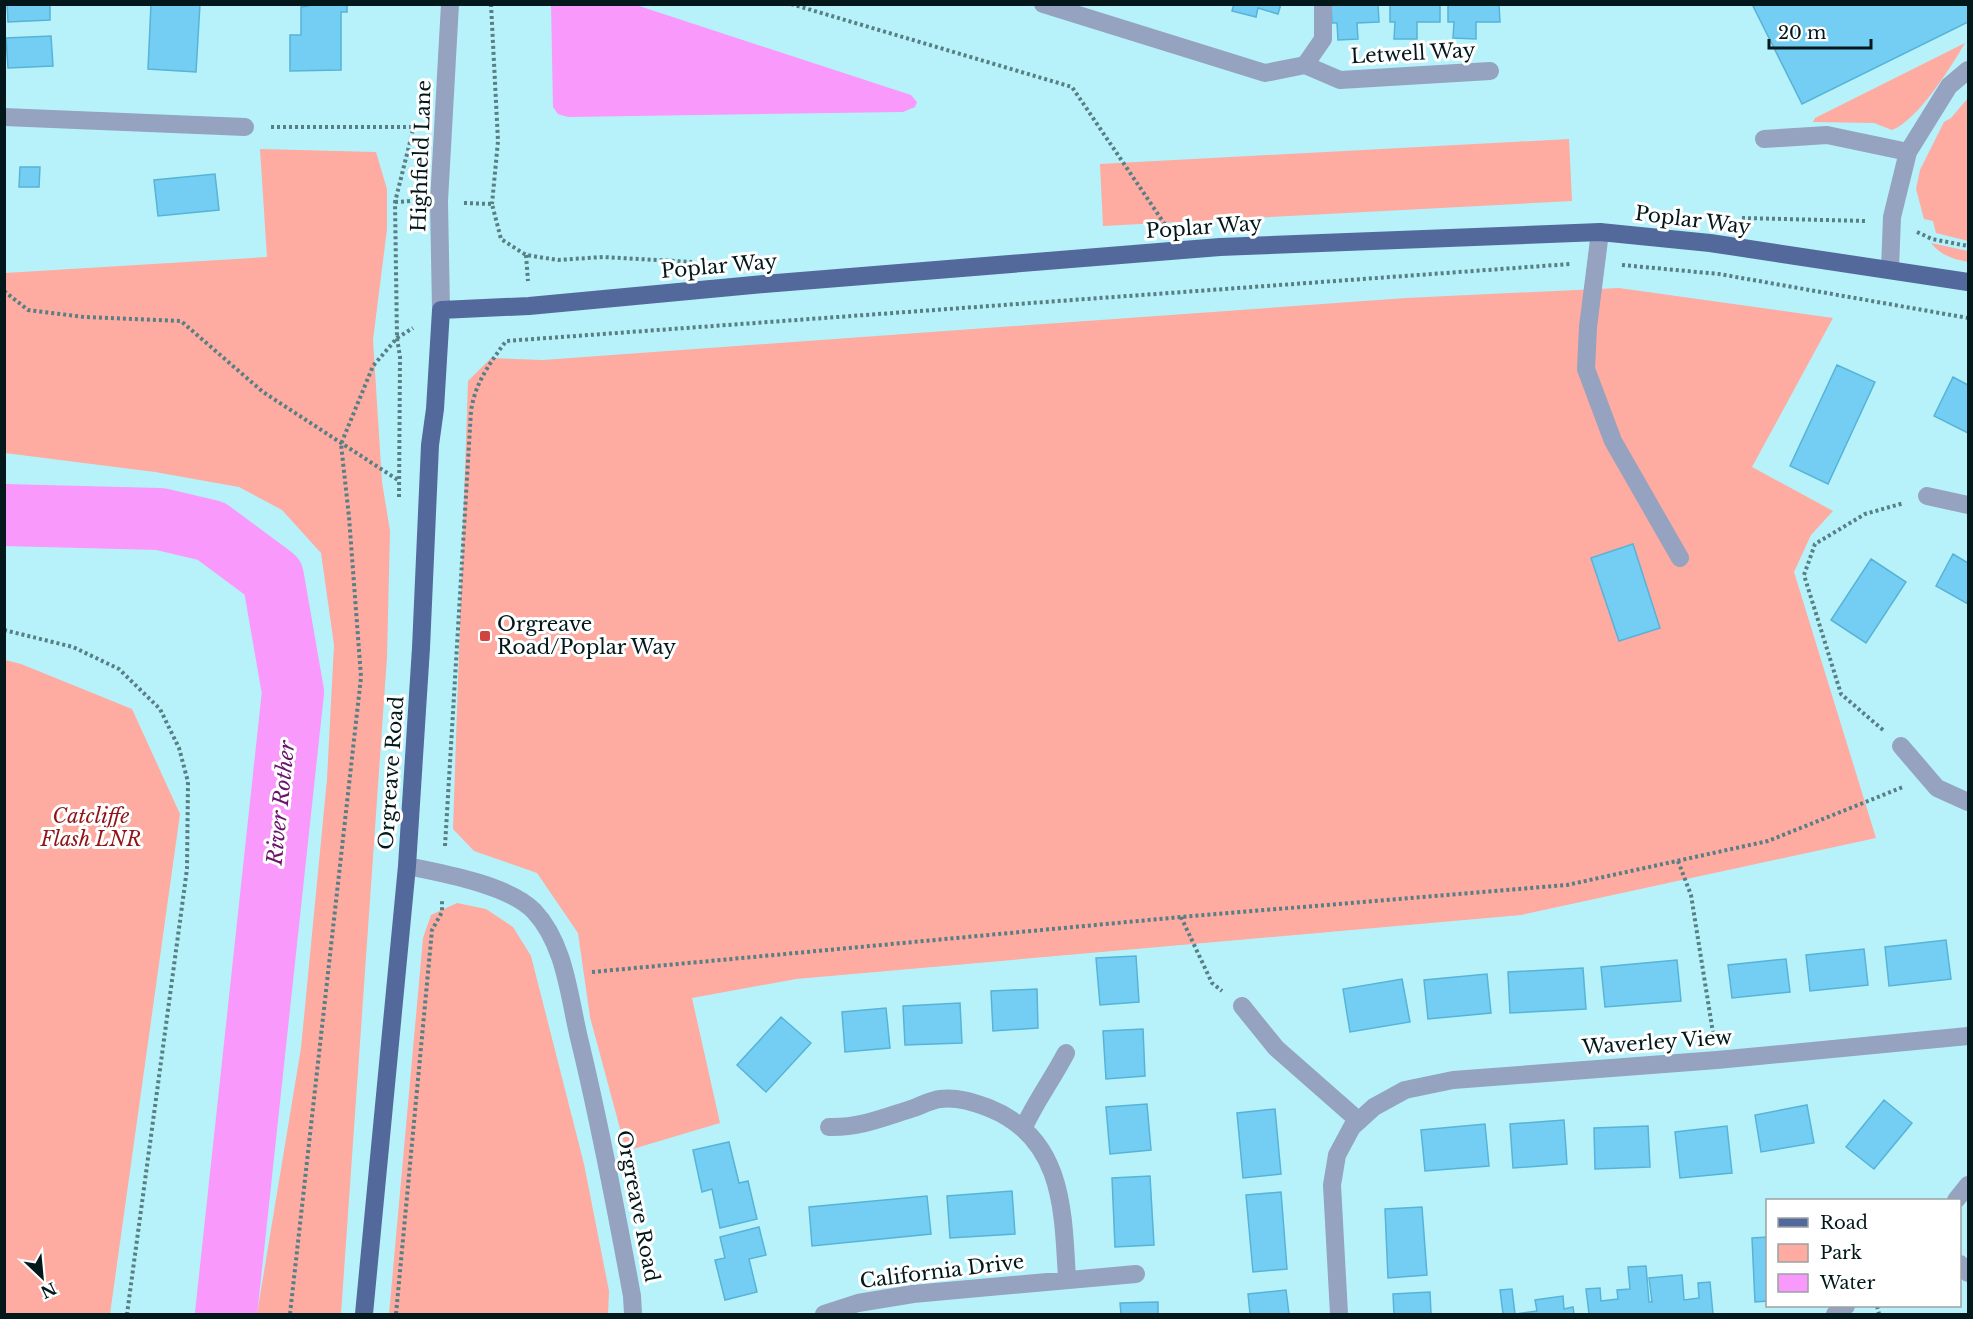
<svg xmlns="http://www.w3.org/2000/svg" width="1973" height="1319" viewBox="0 0 1973 1319" font-family="'Libre Baskerville',serif">
  <style>
    .green { fill: #feaba1 }
    .water { fill: #f999fb }
    .lines { fill: none; stroke-linecap: round; stroke-linejoin: round }
    .river { stroke: #f999fb; stroke-width: 62 }
    .building { fill: #74cef3; stroke: #57b3d7; stroke-width: 1.5 }
    .path { stroke: #577f84; stroke-width: 4; stroke-dasharray: 3 3; stroke-linecap: butt }
    .minor { stroke: #95a2c0; stroke-width: 18 }
    .major { stroke: #53699c; stroke-width: 18 }
    .poi-dot { fill: #d2443f; stroke: #fff; stroke-width: 2 }
    .labels { text-anchor: middle; dominant-baseline: central; stroke-width: 6; stroke-linejoin: round; paint-order: stroke }
    .street-label { font-size: 20px; fill: #02181b; stroke: #fff }
    .poi-label { font-size: 20px; fill: #02181b; stroke: #fff; text-anchor: start }
    .park-label { font-size: 20px; font-style: italic; fill: #911418; stroke: #fff }
    .water-label { font-size: 21px; font-style: italic; fill: #6a136d; stroke: #fff }
  </style>
  <rect width="100%" height="100%" fill="#b7f2fa"/>
  <!-- green -->
  <path class="green" d="M 1965,43 C 1951,67 1918,120 1892,130 L 1874,123 L 1813,122 L 1815,118 Z
    M 1968,98 L 1968,241 L 1936,233 L 1933,221 L 1924,219 L 1916,189 L 1920,170 L 1944,122 L 1951,118 Z
    M 1569,139 L 1572,201 L 1103,226 L 1100,164 Z
    M 260,149 L 376,152 L 387,189 L 387,229 L 373,340 L 382,482 L 390,531 L 387,657 L 341,1314 L 257,1314 L 301,1048 L 327,779 L 334,645 L 321,553 L 282,510 L 239,487 L 155,472 L 5,453 L 5,273 L 267,257 Z
    M 1931,243 L 1968,251 L 1968,262 C 1954,259 1941,256 1931,243 Z
    M 1619,288 L 1833,318 L 1752,467 L 1833,511 L 1811,535 L 1794,572 L 1876,838 L 1521,915 L 796,979 L 692,998 L 720,1123 L 626,1151 L 590,1017 L 578,933 L 537,873 L 474,851 L 453,829 L 468,381 L 491,358 L 543,360 L 1406,298 Z
    M 5,660 L 21,664 L 132,709 L 180,814 L 110,1314 L 5,1314 Z
    M 457,903 L 486,909 L 513,927 L 531,956 L 584,1164 L 609,1291 L 608,1314 L 389,1314 L 423,938 L 431,915 Z"/>
  <!-- water -->
  <path class="water" d="M 551,5 L 636,5 L 911,95 L 917,102 L 915,107 L 903,112 L 568,117 L 558,114 L 553,107 Z"/>
  <g class="lines">
    <!-- river -->
    <path class="river" d="M 4,515 L 160,519 L 211,531 L 273,577 L 293,692 L 226,1314"/>
  </g>
  <!-- building -->
  <path class="building" d="M 7,4 L 50,4 L 50,20 L 8,22 Z
    M 151,4 L 200,4 L 196,72 L 148,69 Z
    M 308,4 L 347,4 L 347,12 L 341,12 L 341,70 L 290,71 L 290,35 L 301,35 L 301,7 L 308,6 Z
    M 1234,4 L 1281,4 L 1278,14 L 1258,8 L 1256,17 L 1232,11 Z
    M 1331,4 L 1378,4 L 1379,22 L 1357,23 L 1358,39 L 1338,40 L 1337,23 L 1332,23 Z
    M 1390,4 L 1440,4 L 1440,22 L 1417,22 L 1417,39 L 1394,39 L 1395,22 L 1390,22 Z
    M 1448,4 L 1499,4 L 1500,22 L 1476,22 L 1476,39 L 1453,38 L 1454,22 L 1448,22 Z
    M 1752,4 L 1968,4 L 1968,22 L 1802,104 Z
    M 51,36 L 53,66 L 8,68 L 6,38 Z
    M 20,167 L 40,167 L 39,187 L 19,187 Z
    M 215,174 L 219,210 L 158,216 L 154,180 Z
    M 1837,365 L 1875,382 L 1828,484 L 1790,466 Z
    M 1953,377 L 1968,385 L 1968,433 L 1934,416 Z
    M 1633,544 L 1660,628 L 1619,641 L 1591,558 Z
    M 1953,554 L 1968,563 L 1968,604 L 1936,586 Z
    M 1871,559 L 1906,582 L 1866,643 L 1831,620 Z
    M 1946,940 L 1951,979 L 1889,986 L 1885,947 Z
    M 1864,949 L 1868,985 L 1810,991 L 1806,955 Z
    M 1136,956 L 1139,1002 L 1100,1005 L 1096,958 Z
    M 1786,959 L 1790,992 L 1732,998 L 1728,965 Z
    M 1677,960 L 1681,1001 L 1605,1007 L 1601,967 Z
    M 1583,968 L 1586,1009 L 1510,1013 L 1508,972 Z
    M 1487,974 L 1491,1013 L 1428,1019 L 1424,980 Z
    M 1402,979 L 1410,1022 L 1350,1032 L 1343,989 Z
    M 1037,989 L 1038,1028 L 993,1031 L 991,991 Z
    M 960,1003 L 962,1043 L 905,1045 L 903,1006 Z
    M 886,1008 L 890,1048 L 845,1052 L 842,1012 Z
    M 781,1017 L 811,1043 L 766,1092 L 737,1065 Z
    M 1143,1029 L 1145,1076 L 1106,1079 L 1103,1031 Z
    M 1884,1100 L 1912,1123 L 1874,1169 L 1846,1147 Z
    M 1147,1104 L 1151,1150 L 1110,1154 L 1106,1107 Z
    M 1807,1105 L 1814,1143 L 1761,1152 L 1755,1115 Z
    M 1275,1109 L 1281,1174 L 1243,1178 L 1237,1113 Z
    M 1564,1120 L 1567,1164 L 1513,1168 L 1510,1124 Z
    M 1485,1124 L 1489,1166 L 1425,1171 L 1421,1130 Z
    M 1648,1126 L 1650,1167 L 1595,1169 L 1594,1128 Z
    M 1727,1126 L 1732,1173 L 1680,1178 L 1675,1132 Z
    M 729,1142 L 739,1183 L 748,1181 L 757,1219 L 720,1228 L 712,1189 L 702,1192 L 693,1150 Z
    M 1150,1176 L 1154,1245 L 1115,1247 L 1112,1178 Z
    M 1012,1191 L 1015,1234 L 950,1238 L 947,1196 Z
    M 1281,1192 L 1287,1269 L 1253,1272 L 1246,1195 Z
    M 927,1196 L 931,1234 L 812,1246 L 809,1207 Z
    M 1422,1207 L 1427,1275 L 1388,1278 L 1385,1209 Z
    M 759,1227 L 766,1255 L 749,1259 L 757,1292 L 725,1300 L 715,1260 L 725,1258 L 720,1237 Z
    M 1768,1237 L 1768,1301 L 1755,1302 L 1752,1238 Z
    M 1646,1266 L 1649,1302 L 1652,1302 L 1649,1278 L 1682,1275 L 1684,1300 L 1699,1298 L 1698,1283 L 1710,1282 L 1713,1314 L 1589,1314 L 1586,1289 L 1600,1288 L 1601,1301 L 1618,1299 L 1617,1290 L 1630,1289 L 1628,1267 Z
    M 1512,1289 L 1515,1314 L 1537,1311 L 1535,1300 L 1563,1296 L 1564,1309 L 1573,1307 L 1574,1314 L 1503,1314 L 1500,1290 Z
    M 1286,1290 L 1289,1314 L 1250,1314 L 1248,1294 Z
    M 1430,1292 L 1431,1314 L 1394,1314 L 1393,1294 Z
    M 1158,1302 L 1158,1314 L 1121,1314 L 1120,1303 Z"/>
  <g class="lines">
    <!-- path -->
    <path class="path" d="M 491,4 L 498,141 L 492,204
      M 791,4 L 1072,87 L 1166,226
      M 271,127 L 417,127
      M 395,202 L 412,201
      M 464,203 L 492,204 L 501,239 L 526,255 L 558,260 L 603,257 L 692,262
      M 1742,218 L 1866,221
      M 1917,232 L 1932,239 L 1968,246
      M 526,255 L 528,281
      M 1622,265 L 1719,274 L 1968,318
      M 4,291 L 28,310 L 84,317 L 181,321 L 263,392 L 398,480
      M 399,497 L 400,357 L 397,338 L 395,202 L 414,126
      M 4,630 L 73,647 L 119,669 L 160,709 L 179,748 L 188,782 L 187,869 L 127,1314
      M 1883,730 L 1841,694 L 1804,575 L 1815,544 L 1865,514 L 1904,503
      M 445,846 L 471,411 C 475,383 490,363 506,341 L 1570,264
      M 1678,861 L 1691,895 L 1713,1033
      M 1181,917 L 1212,983 L 1222,991
      M 592,972 L 1181,917 L 1567,885 L 1768,841 L 1903,787
      M 1877,1306 L 1879,1314
      M 290,1314 L 361,677 L 349,517 L 341,444 L 373,366 L 397,338 L 413,328
      M 396,1314 L 432,930 L 442,912 L 442,899"/>
    <!-- minor -->
    <path class="minor" d="M 1043,4 L 1265,73 L 1305,65 L 1323,39 L 1323,4
      M 1305,65 L 1340,80 L 1490,71
      M 4,117 L 245,127
      M 1764,139 L 1827,135 L 1908,152
      M 1600,232 L 1588,327 L 1586,369 L 1613,441 L 1680,558
      M 1890,269 L 1892,217 L 1908,152 L 1949,86 L 1968,70
      M 441,310 L 439,201 L 450,4
      M 1927,496 L 1968,505
      M 1901,746 L 1937,788 L 1968,802
      M 407,866 C 442,873 509,885 534,911 C 565,944 569,996 579,1038 C 600,1124 616,1209 632,1296 L 633,1314
      M 1242,1006 L 1276,1048 L 1359,1121
      M 829,1127 C 860,1128 885,1117 914,1108 C 922,1105 931,1100 940,1099 C 958,1097 973,1102 989,1108 C 1064,1138 1063,1211 1067,1279
      M 1024,1127 C 1036,1101 1053,1078 1066,1053
      M 1956,1200 L 1968,1185
      M 1960,1264 L 1968,1273
      M 824,1314 L 858,1303 L 913,1294 L 1136,1274
      M 1339,1314 L 1332,1185 L 1337,1155 L 1352,1127 L 1374,1107 L 1405,1090 L 1453,1080 L 1717,1060 L 1968,1036
      M 1835,1314 L 1846,1306"/>
    <!-- major -->
    <path class="major" d="M 364,1314 L 407,866 L 421,648 L 430,445 L 435,409 L 441,310 L 529,306 L 764,284 L 1220,247 L 1600,232 L 1710,243 L 1968,282"/>
  </g>
  <!-- markers -->
  <rect class="poi-dot" x="479" y="630" width="12" height="12" rx="3"/>
  <g class="labels">
    <!-- street labels -->
    <g class="street-label">
      <text transform="translate(1413 53) rotate(-3)">Letwell Way</text>
      <text transform="translate(421 156) rotate(-88)">Highfield Lane</text>
      <text transform="translate(1693 220) rotate(7)">Poplar Way</text>
      <text transform="translate(1204 227) rotate(-4)">Poplar Way</text>
      <text transform="translate(719 266) rotate(-5)">Poplar Way</text>
      <text transform="translate(391 773) rotate(-86)">Orgreave Road</text>
      <text transform="translate(1657 1042) rotate(-4)">Waverley View</text>
      <text transform="translate(638 1206) rotate(79)">Orgreave Road</text>
      <text transform="translate(942 1271) rotate(-7)">California Drive</text>
    </g>
    <!-- poi labels -->
    <g class="poi-label">
      <text x="497" y="624">Orgreave<tspan x="497" dy="23">Road/Poplar Way</tspan></text>
    </g>
    <!-- park labels -->
    <g class="park-label">
      <text x="91" y="816">Catcliffe<tspan x="91" dy="23">Flash LNR</tspan></text>
    </g>
    <!-- water labels -->
    <g class="water-label">
      <text transform="translate(281 803) rotate(-84)">River Rother</text>
    </g>
  </g>
  <!-- border -->
  <rect width="1973" height="1319" fill="none" stroke="#02181b" stroke-width="12"/>
  <!-- legend -->
  <rect x="1766" y="1199" width="195" height="108" fill="#ffffff" stroke="#9aa3a4" stroke-width="1.5"/>
  <rect x="1778" y="1218" width="30" height="9" fill="#53699c" stroke="#9aa3a4" stroke-width="1.5"/>
  <text x="1820" y="1229" font-size="18" fill="#02181b">Road</text>
  <rect x="1778" y="1244" width="30" height="18" fill="#feaba1" stroke="#9aa3a4" stroke-width="1.5"/>
  <text x="1820" y="1259" font-size="18" fill="#02181b">Park</text>
  <rect x="1778" y="1274" width="30" height="18" fill="#f999fb" stroke="#9aa3a4" stroke-width="1.5"/>
  <text x="1820" y="1289" font-size="18" fill="#02181b">Water</text>
  <!-- north arrow -->
  <g transform="translate(42 1277) rotate(154)" stroke="#ffffff" stroke-width="4.5" paint-order="stroke">
  <path d="M0-4.5L10 22L0 15L-10 22Z" fill="#02181b"/>
  <text y="-9" font-size="16" font-weight="bold" text-anchor="middle" fill="#02181b">N</text>
  </g>
  <!-- scale -->
  <path d="M1769 39v9h102v-9" fill="none" stroke="#02181b" stroke-width="3"/>
  <text x="1778" y="39" font-size="18" fill="#02181b" stroke="#ffffff" stroke-width="4.5" paint-order="stroke">20 m</text>
</svg>
